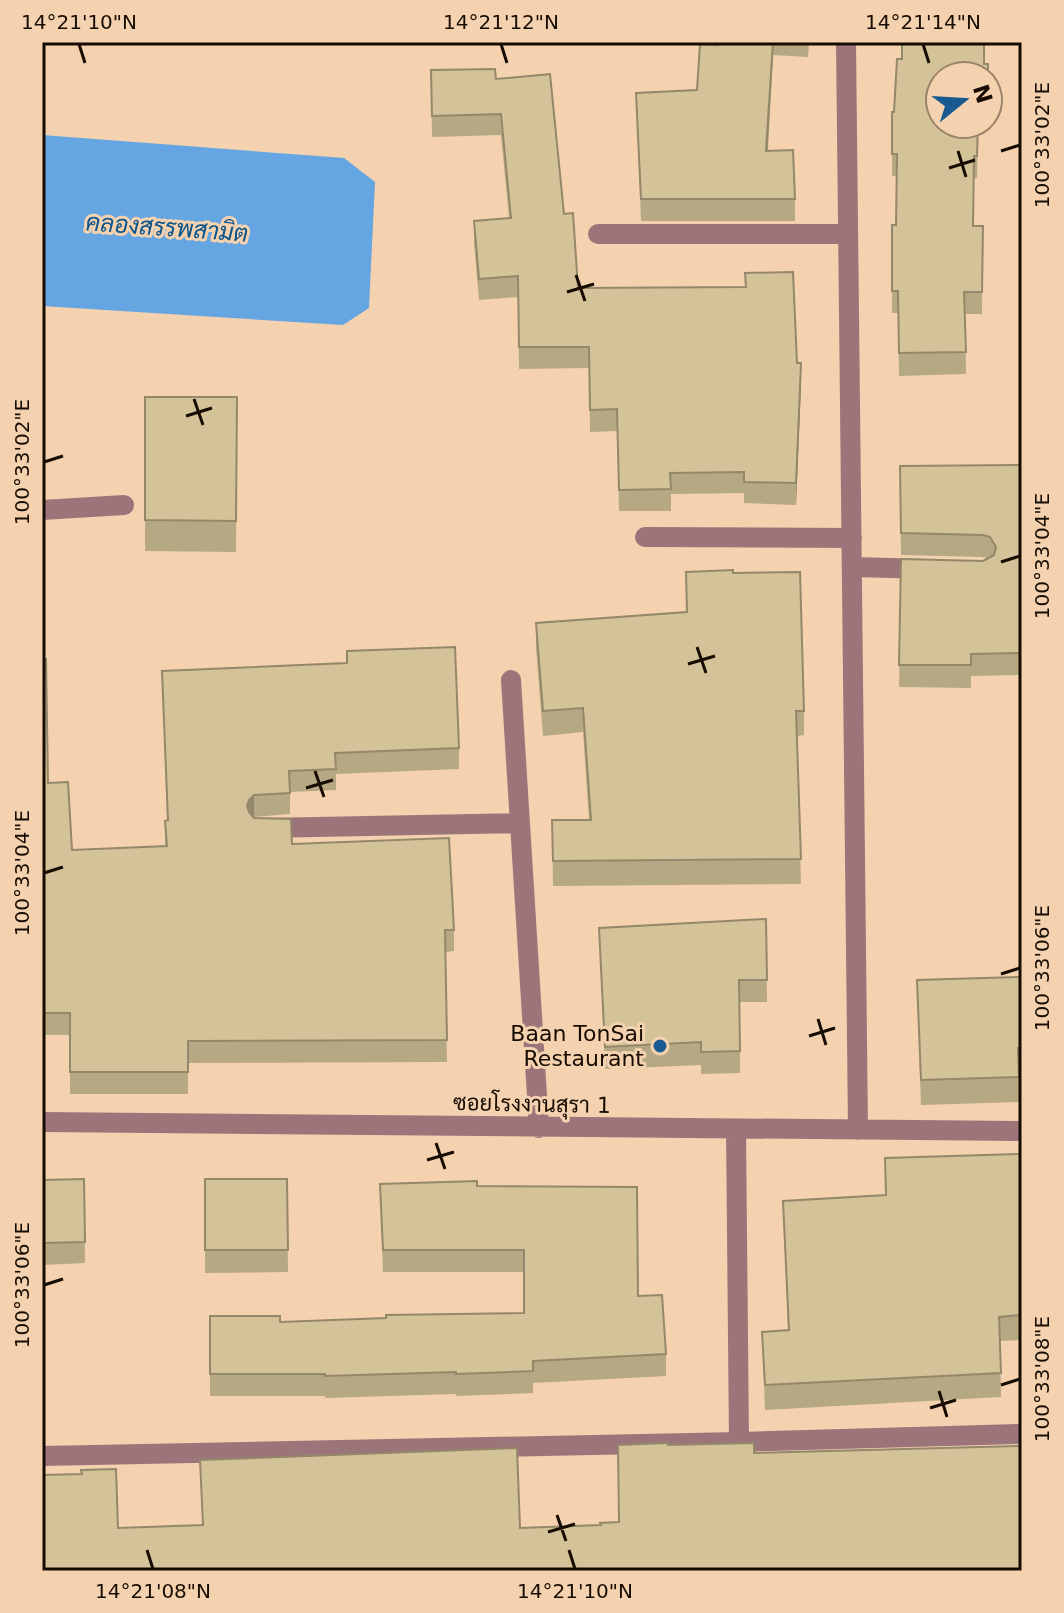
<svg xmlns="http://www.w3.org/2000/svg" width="1064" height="1613" viewBox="0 0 1064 1613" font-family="'DejaVu Sans',Sarabun,sans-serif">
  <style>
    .water { fill: #65a5e1 }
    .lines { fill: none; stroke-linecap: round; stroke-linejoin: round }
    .service { stroke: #9c757b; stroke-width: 20 }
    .minor { stroke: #9c757b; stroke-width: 20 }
    .wall { fill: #b6a883 }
    .shaded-wall { fill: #94886a }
    .building { fill: #d4c398; stroke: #94886a; stroke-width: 2 }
    .ticks { fill: none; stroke: #170c02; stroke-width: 3 }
    .poi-dot { fill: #185a8f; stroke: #f4d2af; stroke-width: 3 }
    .labels { text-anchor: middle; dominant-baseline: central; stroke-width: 6; stroke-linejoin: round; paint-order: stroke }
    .poi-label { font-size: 22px; fill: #170c02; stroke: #f4d2af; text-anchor: end }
    .street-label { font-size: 22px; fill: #170c02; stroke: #f4d2af }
    .water-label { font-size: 24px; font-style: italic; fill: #0b558c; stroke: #f4d2af }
    .neatline { fill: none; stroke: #170c02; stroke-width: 3 }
    .ticks-label { font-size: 20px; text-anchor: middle; fill: #170c02 }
  </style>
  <rect width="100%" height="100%" fill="#f4d2af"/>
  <!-- water -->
  <path class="water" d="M 42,135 L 344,158 L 375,182 L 369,308 L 343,325 L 42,306 Z"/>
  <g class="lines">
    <!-- service -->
    <path class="service" d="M 42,510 L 124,505
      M 852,567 L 928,569"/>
    <!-- minor -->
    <path class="minor" d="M 846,42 L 858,1130
      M 598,234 L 848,234
      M 645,537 L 852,538
      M 511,680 L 539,1128
      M 264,828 L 519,823
      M 42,1122 L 1022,1131
      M 736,1129 L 739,1442
      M 42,1456 L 739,1442 L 1022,1434"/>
  </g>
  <!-- wall -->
  <path class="wall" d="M 717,42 L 809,42 L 808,57 L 773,55 L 768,151 L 795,199 L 795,221 L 641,221 L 636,93 L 697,90 Z
    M 902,59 L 940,124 L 986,124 L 986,132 L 978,132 L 977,178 L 974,178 L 973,226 L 983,226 L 982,314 L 965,314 L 966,374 L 899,376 L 898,313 L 892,313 L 892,225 L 896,225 L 897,176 L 892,176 L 892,112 L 894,112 Z
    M 431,70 L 496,79 L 564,214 L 578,288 L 797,363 L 801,385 L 796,505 L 744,503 L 744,493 L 671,494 L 671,511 L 619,511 L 617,431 L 590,432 L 589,368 L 519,369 L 518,297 L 479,300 L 474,243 L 474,221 L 509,218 L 501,135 L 432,137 Z
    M 145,397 L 237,397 L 236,552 L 145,551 Z
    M 1022,465 L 1022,675 L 971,676 L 971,688 L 899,687 L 901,559 L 983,561 L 988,558 L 983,557 L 901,555 L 900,466 Z
    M 686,572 L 733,573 L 804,711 L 804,735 L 797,736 L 801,884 L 553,886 L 552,820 L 589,820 L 583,732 L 543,736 L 536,648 L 536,623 L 686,612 Z
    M 42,660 L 48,783 L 72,850 L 165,846 L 165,821 L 167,821 L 162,671 L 459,748 L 459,769 L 336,774 L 336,790 L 290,792 L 290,814 L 253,817 L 292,844 L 454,930 L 454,951 L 445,952 L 447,1062 L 188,1063 L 188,1094 L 70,1094 L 70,1035 L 42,1035 Z
    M 766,919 L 767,1002 L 740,1002 L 740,1073 L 701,1074 L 701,1065 L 605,1069 L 599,928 Z
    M 1022,977 L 1022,1073 L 1019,1073 L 1019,1102 L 921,1105 L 917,980 Z
    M 1022,1150 L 1022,1340 L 1000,1341 L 1001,1397 L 765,1410 L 762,1332 L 788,1330 L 783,1201 L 886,1195 L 885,1158 L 1022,1154 Z
    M 84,1179 L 85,1263 L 42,1265 L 42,1180 Z
    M 205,1179 L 287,1179 L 288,1272 L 205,1273 Z
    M 380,1184 L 477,1186 L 638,1296 L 666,1354 L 666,1376 L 533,1383 L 533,1393 L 456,1396 L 456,1394 L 325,1398 L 325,1396 L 210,1396 L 210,1316 L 280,1322 L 524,1313 L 524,1272 L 383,1272 Z"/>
  <!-- shaded-wall -->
  <path class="shaded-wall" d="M 773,42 L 773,55 L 766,173 L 766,151 Z
    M 801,363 L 801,385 L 796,505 L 796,483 Z
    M 254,795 L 254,817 L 249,821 L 247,806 L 249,800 Z"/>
  <!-- building -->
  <path class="building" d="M 717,42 L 773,42 L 766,151 L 793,150 L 795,199 L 641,199 L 636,93 L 697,90 L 700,44 L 717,45 Z
    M 902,42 L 984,42 L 984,64 L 988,64 L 988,76 L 940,76 L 940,124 L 978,124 L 977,156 L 974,156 L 973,226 L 983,226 L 982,292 L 964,292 L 966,352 L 899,353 L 898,291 L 892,291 L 892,225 L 896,225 L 897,154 L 892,154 L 892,112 L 894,112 L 897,59 L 902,59 Z
    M 495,69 L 496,79 L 550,74 L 564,214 L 573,213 L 578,288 L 746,287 L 745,273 L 793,272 L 797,363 L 801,363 L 796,483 L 744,482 L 744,472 L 670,473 L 671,489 L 619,490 L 617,409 L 590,410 L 589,347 L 519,347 L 518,276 L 479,279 L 474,221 L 511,218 L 501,114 L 432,116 L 431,70 Z
    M 145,397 L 237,397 L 236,521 L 145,520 Z
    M 1022,465 L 1022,653 L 971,654 L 971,665 L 899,665 L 901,559 L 983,561 L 994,555 L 996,547 L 990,537 L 983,535 L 901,533 L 900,466 Z
    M 733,570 L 733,573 L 800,572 L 804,711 L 796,711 L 801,859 L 553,861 L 552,820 L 591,820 L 583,708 L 543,711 L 536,623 L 687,612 L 686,572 Z
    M 455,647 L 459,748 L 335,753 L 336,769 L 289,771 L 290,793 L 254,795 L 249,800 L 247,806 L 249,812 L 254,818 L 291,819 L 292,844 L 449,838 L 454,930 L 445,930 L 447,1040 L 188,1041 L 188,1072 L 70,1072 L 70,1013 L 42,1013 L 42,660 L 46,659 L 48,783 L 68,782 L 72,850 L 167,846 L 165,821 L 168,820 L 162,671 L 347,663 L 347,651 Z
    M 766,919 L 767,980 L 739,980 L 740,1051 L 701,1052 L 701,1042 L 605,1047 L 599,928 Z
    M 1022,977 L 1022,1048 L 1018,1048 L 1019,1077 L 921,1080 L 917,980 Z
    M 1022,1150 L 1022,1315 L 999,1317 L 1001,1373 L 765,1385 L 762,1332 L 789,1330 L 783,1201 L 886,1195 L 885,1158 L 1022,1154 Z
    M 84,1179 L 85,1242 L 42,1243 L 42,1180 Z
    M 205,1179 L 287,1179 L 288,1250 L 205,1250 Z
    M 477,1181 L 477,1186 L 637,1187 L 638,1296 L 662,1295 L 666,1354 L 533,1361 L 533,1371 L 456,1374 L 456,1372 L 325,1376 L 325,1374 L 210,1374 L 210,1316 L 280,1316 L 280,1322 L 386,1318 L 386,1315 L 524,1313 L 524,1250 L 383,1250 L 380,1184 Z
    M 668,1443 L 668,1445 L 754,1443 L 754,1453 L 1022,1446 L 1022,1571 L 42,1571 L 42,1475 L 82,1474 L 81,1470 L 116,1469 L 118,1528 L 203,1525 L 200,1460 L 517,1448 L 520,1528 L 601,1525 L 600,1523 L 619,1522 L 618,1445 Z"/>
  <!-- ticks -->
  <path class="ticks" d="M 79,44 L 85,63M 501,44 L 507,63M 923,44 L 929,63M 958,151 L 966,177M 1001,151 L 1020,145M 949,168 L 975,160M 576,275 L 585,301M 567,292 L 594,284M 194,399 L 203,425M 186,416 L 212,408M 44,462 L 63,456M 1001,562 L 1020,556M 697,647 L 706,673M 688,664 L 715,656M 315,771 L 324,797M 306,788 L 333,780M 44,873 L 63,867M 1001,974 L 1020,968M 818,1019 L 826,1045M 809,1036 L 835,1028M 436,1143 L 445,1169M 427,1160 L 454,1152M 44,1285 L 63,1279M 1001,1385 L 1020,1379M 939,1391 L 947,1417M 930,1408 L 956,1400M 557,1515 L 566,1541M 548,1532 L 575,1524M 147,1550 L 153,1569M 569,1550 L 575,1569"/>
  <!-- markers -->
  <circle class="poi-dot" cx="660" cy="1046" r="8"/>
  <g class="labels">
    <!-- poi labels -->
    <g class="poi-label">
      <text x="644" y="1033">Baan TonSai<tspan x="644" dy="25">Restaurant</tspan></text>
    </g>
    <!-- street labels -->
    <g class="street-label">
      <text transform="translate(532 1104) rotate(1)">ซอยโรงงานสุรา 1</text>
    </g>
    <!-- water labels -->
    <g class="water-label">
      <text transform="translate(167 228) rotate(4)">คลองสรรพสามิต</text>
    </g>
  </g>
  <!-- border -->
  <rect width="1064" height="1613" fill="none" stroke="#f4d2af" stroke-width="88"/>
  <!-- north arrow -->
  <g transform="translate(964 100) rotate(72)"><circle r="38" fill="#f4d2af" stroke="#9c836a" stroke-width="2"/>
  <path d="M0-6L14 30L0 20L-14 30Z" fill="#185a8f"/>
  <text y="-12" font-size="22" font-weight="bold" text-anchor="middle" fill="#170c02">N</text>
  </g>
  <rect x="44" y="44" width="976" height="1525" class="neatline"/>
  <g class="ticks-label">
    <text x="79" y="29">14°21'10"N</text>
    <text x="501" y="29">14°21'12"N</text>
    <text x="923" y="29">14°21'14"N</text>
    <text transform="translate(1042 145) rotate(-90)" y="7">100°33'02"E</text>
    <text transform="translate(22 462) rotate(-90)" y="7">100°33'02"E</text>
    <text transform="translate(1042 556) rotate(-90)" y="7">100°33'04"E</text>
    <text transform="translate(22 873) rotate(-90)" y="7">100°33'04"E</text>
    <text transform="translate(1042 968) rotate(-90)" y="7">100°33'06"E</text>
    <text transform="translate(22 1285) rotate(-90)" y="7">100°33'06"E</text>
    <text transform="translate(1042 1379) rotate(-90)" y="7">100°33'08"E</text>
    <text x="153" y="1598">14°21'08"N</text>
    <text x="575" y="1598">14°21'10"N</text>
  </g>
</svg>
